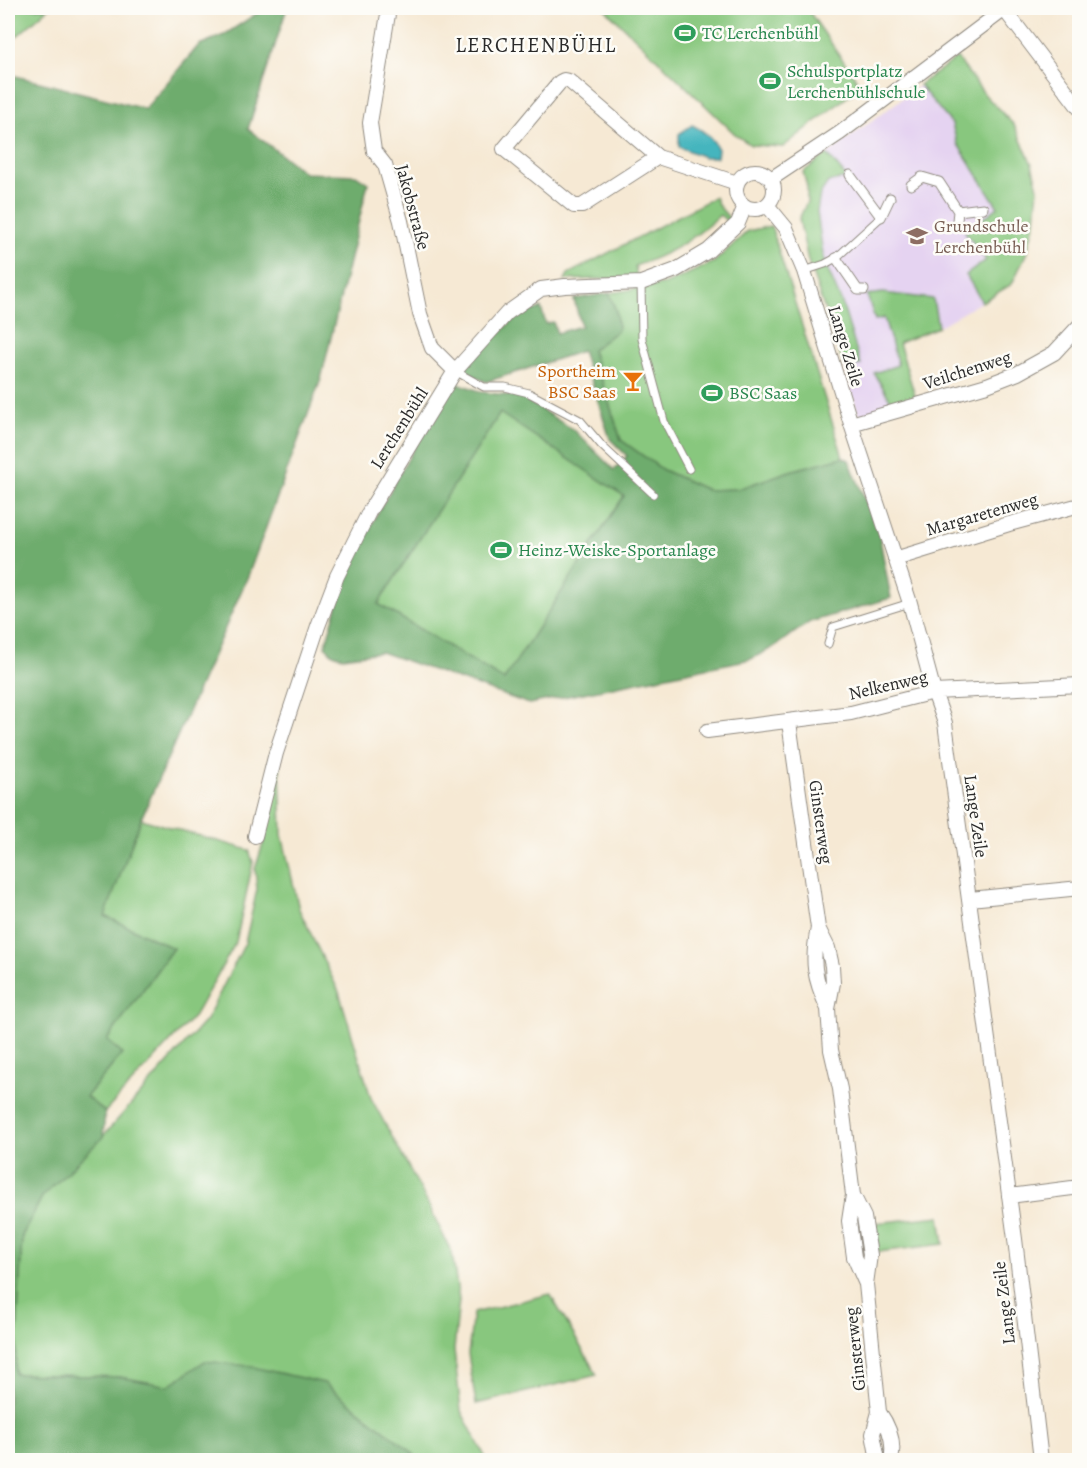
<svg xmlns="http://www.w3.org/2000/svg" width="1087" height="1468" viewBox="0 0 1087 1468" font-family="Alegreya,serif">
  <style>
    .built { fill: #e5d3f1 }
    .green { fill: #88c77e; stroke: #5a7954; stroke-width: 1.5 }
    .forest { fill: #6eac6d; stroke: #4c6c4c; stroke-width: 1.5; fill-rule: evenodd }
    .water { fill: #45b5be; stroke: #387074; stroke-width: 1.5 }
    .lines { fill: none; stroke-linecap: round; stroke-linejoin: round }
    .service-casing { stroke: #908a80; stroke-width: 9 }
    .pedestrian-casing { stroke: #908a80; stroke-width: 11 }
    .minor-casing { stroke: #908a80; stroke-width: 16 }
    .service { stroke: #fff; stroke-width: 7 }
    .pedestrian { stroke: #fff; stroke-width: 9 }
    .minor { stroke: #fff; stroke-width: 14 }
    .labels { text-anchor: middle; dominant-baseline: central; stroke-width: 5; stroke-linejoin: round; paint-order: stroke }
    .leisure-label { font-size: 18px; fill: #27864d; stroke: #fdfcf7; text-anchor: start }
    .street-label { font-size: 18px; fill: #2b2b2b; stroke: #fdfcf7 }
    .education-label { font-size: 18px; fill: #785e54; stroke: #fdfcf7; text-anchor: start }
    .food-label { font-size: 18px; fill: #c56008; stroke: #fdfcf7; text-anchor: end }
    .quarter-label { font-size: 21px; letter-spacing: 1.5px; fill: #2b2b2b; stroke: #fdfcf7 }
  </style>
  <rect width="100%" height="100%" fill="#fdfcf7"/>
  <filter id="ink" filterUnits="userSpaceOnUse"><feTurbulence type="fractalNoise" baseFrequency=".0167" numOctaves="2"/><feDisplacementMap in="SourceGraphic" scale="12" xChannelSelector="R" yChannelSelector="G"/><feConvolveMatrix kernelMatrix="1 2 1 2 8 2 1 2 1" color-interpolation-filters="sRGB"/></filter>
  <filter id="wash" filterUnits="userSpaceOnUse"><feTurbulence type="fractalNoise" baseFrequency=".008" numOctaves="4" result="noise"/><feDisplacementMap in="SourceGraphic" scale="24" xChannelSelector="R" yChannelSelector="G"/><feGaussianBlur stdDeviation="1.35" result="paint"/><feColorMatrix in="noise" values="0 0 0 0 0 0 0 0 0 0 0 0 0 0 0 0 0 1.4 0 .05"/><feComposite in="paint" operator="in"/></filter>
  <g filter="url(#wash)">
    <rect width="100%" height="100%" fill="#f6e9d4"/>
    <!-- built -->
    <path class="built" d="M 957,58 L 986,96 L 1014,125 L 1032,164 L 1038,188 L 1035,221 L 1027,252 L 1012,284 L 938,327 L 899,342 L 916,399 L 863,415 L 858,414 L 844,366 L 808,261 L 799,219 L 807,202 L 807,187 L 803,172 Z"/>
    <!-- green -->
    <path class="green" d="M 8,8 L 49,8 L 8,44 Z
      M 604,8 L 817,8 L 810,13 L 861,86 L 783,147 L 751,145 L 737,136 Z
      M 957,58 L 986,96 L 1014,125 L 1032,164 L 1038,188 L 1035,221 L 1027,252 L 1012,284 L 982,302 L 966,275 L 986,260 L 965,232 L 998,207 L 957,143 L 952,124 L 919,85 Z
      M 827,154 L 847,178 L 828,182 L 820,194 L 817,212 L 824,261 L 842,303 L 861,365 L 844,366 L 808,261 L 799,219 L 807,202 L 807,187 L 803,172 Z
      M 715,197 L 718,205 L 731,220 L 729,223 L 720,215 C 693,240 670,254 635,266 L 637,278 L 565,280 L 568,274 Z
      M 771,226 L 843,457 L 790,471 L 738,489 L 707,490 L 663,470 L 621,440 L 592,350 L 618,330 L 616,311 L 609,293 L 666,284 L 714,262 L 748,231 Z
      M 883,293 L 933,299 L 938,327 L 899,343 L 916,399 L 894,406 L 874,373 L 898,365 L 884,318 L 875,320 L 867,295 Z
      M 500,413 L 624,496 L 504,680 L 378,604 Z
      M 278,766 L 280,766 L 282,835 L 299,909 L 339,992 L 371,1098 L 421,1190 L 452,1253 L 459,1300 L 454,1350 L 461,1411 L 487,1460 L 418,1460 L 412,1452 L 324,1383 L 205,1361 L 168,1386 L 120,1377 L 15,1374 L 22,1236 L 42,1197 L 103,1136 L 206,1020 L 245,943 L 257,889 L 255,869 L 263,844 Z
      M 141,819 L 249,850 L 253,862 L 236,942 L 195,1015 L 105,1112 L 86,1097 L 122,1054 L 107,1040 L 173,948 L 105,916 Z
      M 940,1216 L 944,1244 L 878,1252 L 875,1223 Z
      M 550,1294 L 597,1375 L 476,1404 L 468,1354 L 473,1313 Z"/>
    <!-- forest -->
    <path class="forest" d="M 265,8 L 287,8 L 248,129 L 305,173 L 356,175 L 368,183 L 321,379 L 248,576 L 141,819 L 105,916 L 173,948 L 107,1040 L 122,1054 L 86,1097 L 105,1112 L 103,1137 L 42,1197 L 22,1236 L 15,1374 L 120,1377 L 168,1386 L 205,1361 L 248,1366 L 324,1383 L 412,1452 L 418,1460 L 8,1460 L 8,74 L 145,109 L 199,45 L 224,35 Z
      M 609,293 L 616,311 L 618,330 L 592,350 L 621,440 L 663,470 L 707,490 L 738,489 L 790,471 L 843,457 L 849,460 L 879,534 L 891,598 L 810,622 L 772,648 L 751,659 L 529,704 L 381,652 L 343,657 L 333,654 L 325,646 L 345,580 L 376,516 L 436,409 L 455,382 L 482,392 L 521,397 L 574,430 L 614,470 L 627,456 L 610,439 L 582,351 L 486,382 L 462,370 L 517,316 L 541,308 L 546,324 L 553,322 L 557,333 L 581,326 L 574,299 ZM 500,413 L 624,496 L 504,680 L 378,604 Z"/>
    <!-- water -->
    <path class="water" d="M 692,125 C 703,130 713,138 718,149 L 717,157 L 704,157 L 679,147 L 679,134 Z"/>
  </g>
  <g filter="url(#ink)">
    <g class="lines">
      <defs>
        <path id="service" d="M 804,271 L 825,264 L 836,258 L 881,217
          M 641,283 L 642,339 L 664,421 L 689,469
          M 455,371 L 484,387 L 505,387 L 529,393 L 580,420 L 602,446 L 653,494
          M 828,644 L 833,627 L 910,603"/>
        <path id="pedestrian" d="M 850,175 L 881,217 L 890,198
          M 911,185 L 922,177 L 939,182 L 958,211 L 957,221
          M 958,211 L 983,208
          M 836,258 L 858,290 L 864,290"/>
        <path id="minor" d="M 389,8 L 370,123 L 374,151 L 385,165 L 401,221 L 420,314 L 432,348 L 455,371
          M 1004,9 L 1080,109
          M 658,157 L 582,206 L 574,206 L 504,149 L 560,82 L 564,80 L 569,81 L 658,157 L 737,183
          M736 190a19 19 0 1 1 38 0a19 19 0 1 1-38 0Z
          M 771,179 L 840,133 L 1006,8
          M 767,205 L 786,228 L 804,271 L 851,424 L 910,603 L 934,692 L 945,723 L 1015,1239 L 1041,1460
          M 851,424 L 987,385 L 1018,373 L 1054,353 L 1080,325
          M 895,559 L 1009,524 L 1080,505
          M 789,722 L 818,928 L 828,948 L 832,966 L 833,983 L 828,1009 L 831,1050 L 840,1089 L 853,1195 L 849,1221 L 854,1257 L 866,1284
          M 707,731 L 851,713 L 934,692 L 1080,685
          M 255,836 L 276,753 L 318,626 L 337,576 L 370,510 L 455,371 L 507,313 L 541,289 L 565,286 L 641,283 L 676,270 L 708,251 L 738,223 L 745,206
          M 970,899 L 1080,888
          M 818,928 C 811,962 814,978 828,1009
          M 853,1195 L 864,1217 L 870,1255 L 866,1284 L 879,1412 C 889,1426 895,1443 891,1460
          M 1009,1196 L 1080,1187
          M 878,1460 L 873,1434 L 879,1412"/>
      </defs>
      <!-- service casing -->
      <use href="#service" class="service-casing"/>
      <!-- pedestrian casing -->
      <use href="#pedestrian" class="pedestrian-casing"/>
      <!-- minor casing -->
      <use href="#minor" class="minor-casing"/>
      <!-- service -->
      <use href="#service" class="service"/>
      <!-- pedestrian -->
      <use href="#pedestrian" class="pedestrian"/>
      <!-- minor -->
      <use href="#minor" class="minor"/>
    </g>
  </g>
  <!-- icons -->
  <defs>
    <symbol id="stadium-bare" viewBox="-9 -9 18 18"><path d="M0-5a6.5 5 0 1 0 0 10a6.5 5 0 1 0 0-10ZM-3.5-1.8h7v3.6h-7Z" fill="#2e9e5b" stroke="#fdfcf7" stroke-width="2.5" paint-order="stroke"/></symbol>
    <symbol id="school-bare" viewBox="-9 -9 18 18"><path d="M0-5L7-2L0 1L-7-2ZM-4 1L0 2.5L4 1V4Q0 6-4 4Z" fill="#8d6e63" stroke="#fdfcf7" stroke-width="2.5" paint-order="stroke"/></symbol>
    <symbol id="bar-bare" viewBox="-9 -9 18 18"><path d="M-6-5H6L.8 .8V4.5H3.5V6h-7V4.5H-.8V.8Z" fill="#e8710a" stroke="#fdfcf7" stroke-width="2.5" paint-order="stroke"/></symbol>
  </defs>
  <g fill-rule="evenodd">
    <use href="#stadium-bare" x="670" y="18" width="30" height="30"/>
    <use href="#stadium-bare" x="755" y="66" width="30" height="30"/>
    <use href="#school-bare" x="902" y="221" width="30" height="30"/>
    <use href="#bar-bare" x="618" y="366" width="30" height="30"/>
    <use href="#stadium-bare" x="697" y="378" width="30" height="30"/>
    <use href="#stadium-bare" x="486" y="535" width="30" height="30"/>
  </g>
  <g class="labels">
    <!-- leisure labels -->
    <g class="leisure-label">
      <text x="702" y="33">TC Lerchenbühl</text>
      <text x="787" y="71">Schulsportplatz<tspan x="787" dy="21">Lerchenbühlschule</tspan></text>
      <text x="729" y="393">BSC Saas</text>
      <text x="518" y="550">Heinz-Weiske-Sportanlage</text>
    </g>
    <!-- street labels -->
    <g class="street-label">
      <text transform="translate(413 207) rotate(75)">Jakobstraße</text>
      <text transform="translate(846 346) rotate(73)">Lange Zeile</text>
      <text transform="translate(967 370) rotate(-18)">Veilchenweg</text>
      <text transform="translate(399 428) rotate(-58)">Lerchenbühl</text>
      <text transform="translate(982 514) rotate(-16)">Margaretenweg</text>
      <text transform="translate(888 685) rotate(-13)">Nelkenweg</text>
      <text transform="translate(976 816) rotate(82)">Lange Zeile</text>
      <text transform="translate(821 822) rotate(82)">Ginsterweg</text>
      <text transform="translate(1004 1303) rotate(-97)">Lange Zeile</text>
      <text transform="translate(855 1349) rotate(-96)">Ginsterweg</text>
    </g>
    <!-- education labels -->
    <g class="education-label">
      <text x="934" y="226">Grundschule<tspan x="934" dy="21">Lerchenbühl</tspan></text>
    </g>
    <!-- food labels -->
    <g class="food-label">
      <text x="616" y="371">Sportheim<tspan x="616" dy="21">BSC Saas</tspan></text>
    </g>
    <!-- quarter labels -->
    <g class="quarter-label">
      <text x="536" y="45">LERCHENBÜHL</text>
    </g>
  </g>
  <!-- margin -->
  <rect width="1087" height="1468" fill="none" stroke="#fdfcf7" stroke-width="30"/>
</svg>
